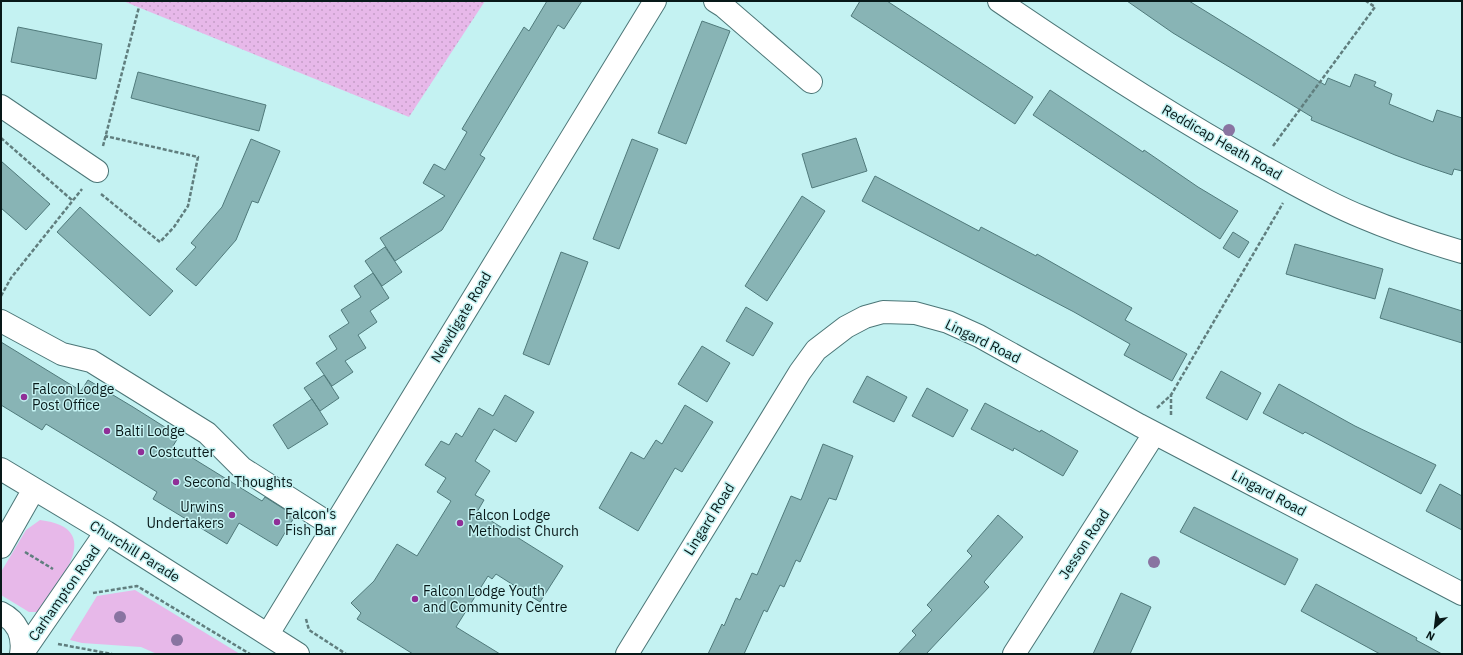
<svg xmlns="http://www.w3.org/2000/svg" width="1463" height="655" viewBox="0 0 1463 655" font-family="'IBM Plex Sans',sans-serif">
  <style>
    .green { fill: #e7b8e9 }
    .park { fill: url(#park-dots) }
    .building { fill: #88b4b5; stroke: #507a7b }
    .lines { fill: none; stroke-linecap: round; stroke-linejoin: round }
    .minor-casing { stroke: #4c7677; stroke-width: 24 }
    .path { stroke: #607e7e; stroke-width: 2.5; stroke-dasharray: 4 2; stroke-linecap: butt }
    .minor { stroke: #fff; stroke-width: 22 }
    .tree { fill: #8974a1 }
    .poi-dot { fill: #902f97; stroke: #c4f2f2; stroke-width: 1.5 }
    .labels { text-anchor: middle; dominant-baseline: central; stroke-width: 3; stroke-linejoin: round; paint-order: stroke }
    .street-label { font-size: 14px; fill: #081919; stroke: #c4f2f2 }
    .poi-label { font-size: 14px; fill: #081919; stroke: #c4f2f2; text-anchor: start }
  </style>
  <defs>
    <pattern id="park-dots" width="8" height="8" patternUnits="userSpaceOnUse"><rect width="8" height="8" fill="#e7b8e9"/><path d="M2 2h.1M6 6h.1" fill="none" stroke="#c59ec7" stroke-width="1.8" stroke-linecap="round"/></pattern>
  </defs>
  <rect width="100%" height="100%" fill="#c4f2f2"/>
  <!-- green -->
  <path class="green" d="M 40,520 C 107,528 59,581 39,612 L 29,612 L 1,595 L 1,572 L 26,530 Z
    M 135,590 L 240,654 L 157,654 L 141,647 L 82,643 L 70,640 L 97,596 Z"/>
  <!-- park -->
  <path class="park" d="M 123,1 L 485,1 L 409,117 Z"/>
  <!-- building -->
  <path class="building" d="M 547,1 L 582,1 L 564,29 L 558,25 L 480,155 L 485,158 L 442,230 L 395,261 L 380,238 L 445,196 L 423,183 L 434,164 L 445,170 L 467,132 L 462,129 L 489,84 L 524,27 L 529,31 Z
    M 860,1 L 887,1 L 1033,97 L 1015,124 L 851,16 Z
    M 1127,1 L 1189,1 L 1325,85 L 1328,78 L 1350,87 L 1355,74 L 1376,82 L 1374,86 L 1392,94 L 1389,104 L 1433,122 L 1437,110 L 1462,118 L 1462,171 L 1454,169 L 1452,175 L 1422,165 L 1395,155 L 1311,120 L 1312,117 L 1173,33 Z
    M 702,21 L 730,31 L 686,144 L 658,133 Z
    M 18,27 L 102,44 L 96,79 L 11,62 Z
    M 138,72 L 266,105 L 259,131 L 131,98 Z
    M 1050,90 L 1143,152 L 1144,150 L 1198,187 L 1238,211 L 1220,239 L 1033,115 Z
    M 856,138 L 867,171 L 812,188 L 802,154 Z
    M 251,139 L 280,151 L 258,203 L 252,201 L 236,240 L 196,286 L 176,269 L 196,247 L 191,243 L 222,207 Z
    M 632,139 L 658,149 L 619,249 L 593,239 Z
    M 1,161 L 50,204 L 26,230 L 1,208 Z
    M 875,176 L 979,231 L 981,227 L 1036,256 L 1037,254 L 1132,308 L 1125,320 L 1187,354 L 1172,381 L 1124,355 L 1130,344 L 1074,312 L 862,201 Z
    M 802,196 L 825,211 L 767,301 L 745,286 Z
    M 80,207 L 173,291 L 150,316 L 57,232 Z
    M 1233,232 L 1249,242 L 1239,258 L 1223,248 Z
    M 1295,244 L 1383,269 L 1375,299 L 1286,274 Z
    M 385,247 L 402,272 L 382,286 L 365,261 Z
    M 561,252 L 588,262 L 549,365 L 523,354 Z
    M 373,273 L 389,298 L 370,311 L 377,322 L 358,335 L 366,348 L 345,361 L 353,372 L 332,386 L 316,363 L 337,349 L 329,336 L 349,323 L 341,310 L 361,297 L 354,286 Z
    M 1389,288 L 1462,311 L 1462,343 L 1380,318 Z
    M 746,307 L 773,323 L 753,356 L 726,341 Z
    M 1,342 L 81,391 L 88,380 L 133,407 L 179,436 L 173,446 L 262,501 L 265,497 L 295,516 L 277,546 L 239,523 L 227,544 L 153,499 L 157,492 L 102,458 L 46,424 L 42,430 L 1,405 Z
    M 702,346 L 730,363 L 707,402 L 678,384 Z
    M 1221,371 L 1261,393 L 1247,420 L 1206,398 Z
    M 324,375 L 339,398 L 320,411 L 304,388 Z
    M 867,376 L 907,397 L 894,422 L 853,402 Z
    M 1279,384 L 1355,426 L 1436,465 L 1421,494 L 1305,432 L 1303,434 L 1263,413 Z
    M 927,388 L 968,410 L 953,437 L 912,416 Z
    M 505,395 L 534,412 L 516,442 L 494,429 L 475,461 L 490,471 L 475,495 L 484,500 L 477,512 L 563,566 L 540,602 L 496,574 L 492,579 L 488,576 L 456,627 L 500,654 L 413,654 L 357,619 L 361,613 L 351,603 L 374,581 L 397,544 L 417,556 L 451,501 L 437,492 L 446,478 L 425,465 L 441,441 L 449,445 L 456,433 L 462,437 L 479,408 L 493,416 Z
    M 312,399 L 328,424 L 288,449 L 273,425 Z
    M 985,403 L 1040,432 L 1041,430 L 1078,451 L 1063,476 L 1014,448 L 1013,451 L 971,429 Z
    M 685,405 L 713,422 L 682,472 L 675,468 L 638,531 L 599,508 L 631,452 L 644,459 L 656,440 L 662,444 Z
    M 823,444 L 853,456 L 836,500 L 829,498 L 800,562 L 796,560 L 784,587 L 780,585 L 767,612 L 764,610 L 744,654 L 708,654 L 722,624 L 724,626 L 736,598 L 740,600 L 752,573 L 757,575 L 791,496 L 801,500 Z
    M 1440,484 L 1462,496 L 1462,530 L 1426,511 Z
    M 1194,507 L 1298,559 L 1285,585 L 1180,532 Z
    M 998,515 L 1023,537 L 984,582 L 989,587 L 926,654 L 898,654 L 916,635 L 912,631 L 932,610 L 927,605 L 972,556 L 967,551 Z
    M 1316,584 L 1417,638 L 1416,640 L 1442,654 L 1380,654 L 1301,611 Z
    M 1121,593 L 1151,607 L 1130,654 L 1093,654 Z"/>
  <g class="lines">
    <defs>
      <path id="minor" d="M 715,1 L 723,6 L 811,82
        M 999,1 C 1084,59 1170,115 1260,165 C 1293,183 1327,203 1362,217 C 1395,231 1428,242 1462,252
        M 1,106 L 97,171
        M 1,321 L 62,354 L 91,361 L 207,433 L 242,468 L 333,526
        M 1,469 L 106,532 L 298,654
        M 1,547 L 34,489
        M 1,613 C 17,621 24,636 21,654
        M 268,634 L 655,1
        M 22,654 L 106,532
        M 627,654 L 800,372 L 816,350 L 846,327 L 865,317 L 883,312 L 915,313 L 948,322 L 979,336 L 1139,425 L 1462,594
        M 1014,654 L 1154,434"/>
    </defs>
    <!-- minor casing -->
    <use href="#minor" class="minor-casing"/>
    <!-- path -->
    <path class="path" d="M 1,138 L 73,201
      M 103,146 L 139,7
      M 1273,146 L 1375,7 L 1366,1
      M 101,194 L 160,242 L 174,227 L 188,206 L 198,157 L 105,136
      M 1,296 L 11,278 L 82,189
      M 1157,408 L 1171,395 L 1283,203
      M 1171,415 L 1171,395
      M 25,552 L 53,569
      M 93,593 L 137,586 L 250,654
      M 306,619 L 309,630 L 346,654
      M 58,644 L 112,654"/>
    <!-- minor -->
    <use href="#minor" class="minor"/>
  </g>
  <!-- trees -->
  <g class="tree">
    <circle cx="1229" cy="130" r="6"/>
    <circle cx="1154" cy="562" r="6"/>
    <circle cx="120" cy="617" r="6"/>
    <circle cx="177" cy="640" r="6"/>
  </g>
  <!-- markers -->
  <g class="poi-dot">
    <circle cx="24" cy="397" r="4"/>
    <circle cx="107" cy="431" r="4"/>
    <circle cx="141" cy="452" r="4"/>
    <circle cx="176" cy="482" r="4"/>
    <circle cx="232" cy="515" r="4"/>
    <circle cx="277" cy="522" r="4"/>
    <circle cx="460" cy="523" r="4"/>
    <circle cx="415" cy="599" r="4"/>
  </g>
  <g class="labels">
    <!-- street labels -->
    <g class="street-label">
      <text transform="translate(1222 142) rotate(30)">Reddicap Heath Road</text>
      <text transform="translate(461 317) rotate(-59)">Newdigate Road</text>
      <text transform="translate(983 341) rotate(26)">Lingard Road</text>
      <text transform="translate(1269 493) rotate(28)">Lingard Road</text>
      <text transform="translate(709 519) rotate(-58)">Lingard Road</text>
      <text transform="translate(1084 544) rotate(-57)">Jesson Road</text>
      <text transform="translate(135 551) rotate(32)">Churchill Parade</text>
      <text transform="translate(64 593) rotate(-55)">Carhampton Road</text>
    </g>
    <!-- poi labels -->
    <g class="poi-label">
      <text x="32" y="389">Falcon Lodge<tspan x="32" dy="16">Post Office</tspan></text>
      <text x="115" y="431">Balti Lodge</text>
      <text x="149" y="452">Costcutter</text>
      <text x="184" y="482">Second Thoughts</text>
      <text x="224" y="507" text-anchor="end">Urwins<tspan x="224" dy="16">Undertakers</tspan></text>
      <text x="285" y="514">Falcon's<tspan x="285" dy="16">Fish Bar</tspan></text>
      <text x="468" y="515">Falcon Lodge<tspan x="468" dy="16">Methodist Church</tspan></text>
      <text x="423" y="591">Falcon Lodge Youth<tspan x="423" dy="16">and Community Centre</tspan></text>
    </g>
  </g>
  <!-- border -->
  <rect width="1463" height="655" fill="none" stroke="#081919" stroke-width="4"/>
  <!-- north arrow -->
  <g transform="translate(1435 627) rotate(208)" stroke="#c4f2f2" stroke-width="3" paint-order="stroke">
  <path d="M0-3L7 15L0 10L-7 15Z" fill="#081919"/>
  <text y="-6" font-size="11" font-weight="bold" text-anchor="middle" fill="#081919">N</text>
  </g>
</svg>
